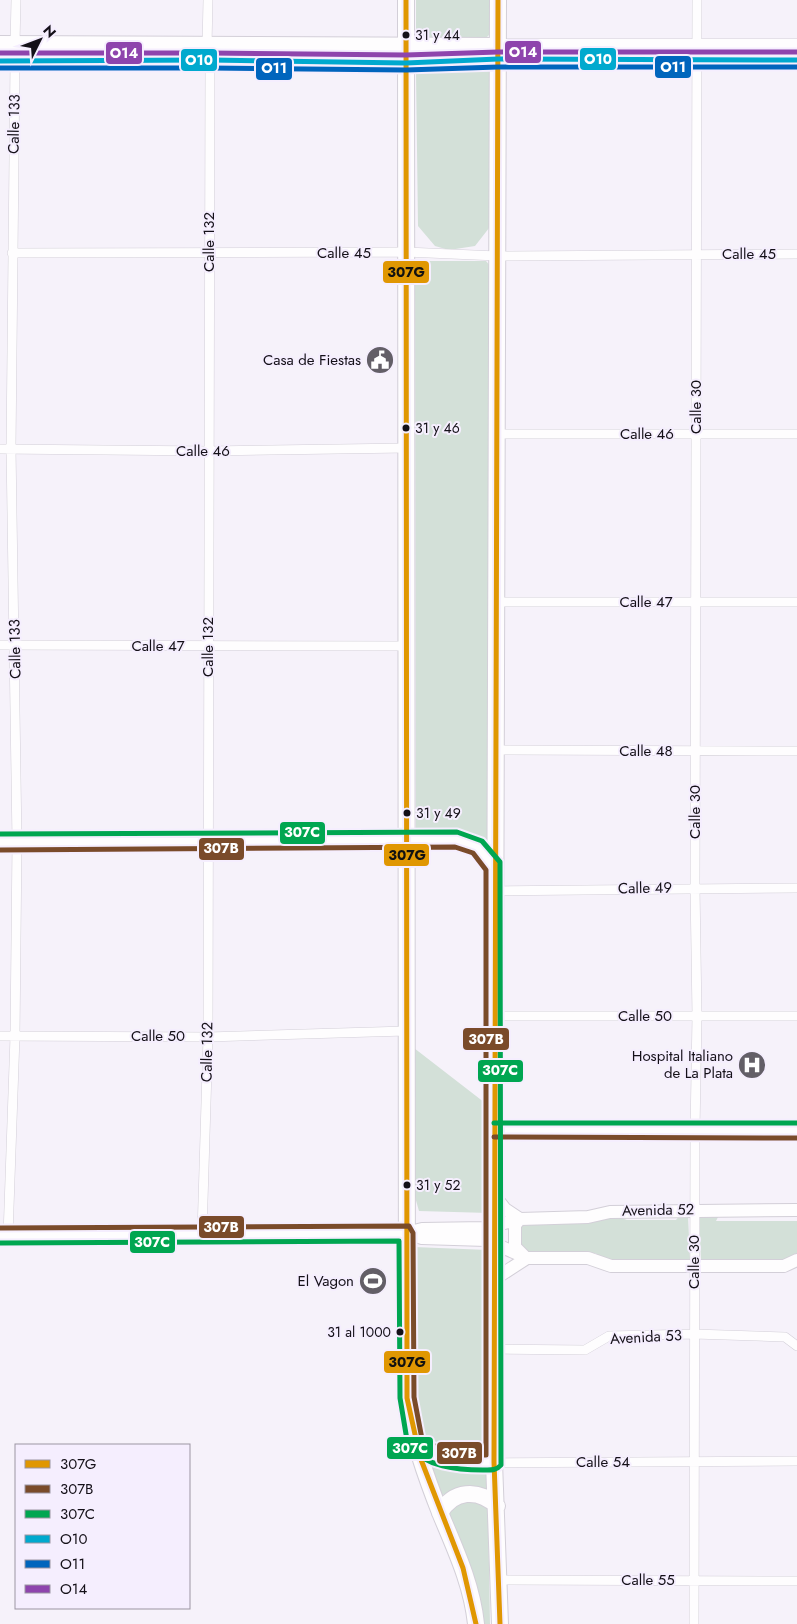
<svg xmlns="http://www.w3.org/2000/svg" width="797" height="1624" viewBox="0 0 797 1624" font-family="Jost,sans-serif">
  <style>
    .green { fill: #d3e0d8 }
    .lines { fill: none; stroke-linecap: round; stroke-linejoin: round }
    .street-casing { stroke: #d3cfd8; stroke-width: 10 }
    .secondary-casing { stroke: #d3cfd8; stroke-width: 14 }
    .primary-casing { stroke: #d3cfd8; stroke-width: 15 }
    .highway-casing { stroke: #d3cfd8; stroke-width: 18 }
    .street { stroke: #fefdfe; stroke-width: 9 }
    .secondary { stroke: #fefdfe; stroke-width: 12 }
    .primary { stroke: #fefdfe; stroke-width: 14 }
    .highway { stroke: #fefdfe; stroke-width: 16 }
    .bus-1-casing { stroke: #f5eefe; stroke-width: 9 }
    .bus-2-casing { stroke: #f5eefe; stroke-width: 9 }
    .bus-3-casing { stroke: #f5eefe; stroke-width: 9 }
    .bus-4-casing { stroke: #f5eefe; stroke-width: 9 }
    .bus-5-casing { stroke: #f5eefe; stroke-width: 9 }
    .bus-6-casing { stroke: #f5eefe; stroke-width: 9 }
    .bus-1 { stroke: #e09702; stroke-width: 5 }
    .bus-2 { stroke: #7a4b2a; stroke-width: 5 }
    .bus-3 { stroke: #00a651; stroke-width: 5 }
    .bus-4 { stroke: #00a9ce; stroke-width: 5 }
    .bus-5 { stroke: #0065bd; stroke-width: 5 }
    .bus-6 { stroke: #8e44ad; stroke-width: 5 }
    .bus-dot { fill: #141018; stroke: #f5eefe; stroke-width: 2 }
    .labels { text-anchor: middle; dominant-baseline: central; stroke-width: 4; stroke-linejoin: round; paint-order: stroke }
    .bus-label { font-size: 14px; fill: #141018; stroke: #f5eefe; text-anchor: start }
    .street-label { font-size: 15px; fill: #141018; stroke: #f5eefe }
    .poi-label { font-size: 15px; fill: #141018; stroke: #f5eefe; text-anchor: end }
    .line-badge { stroke: #f5eefe; stroke-width: 2 }
    .badge-label { font-size: 14px; text-anchor: middle; font-weight: bold; fill: #fff }
    .pale-badge-label { font-size: 14px; text-anchor: middle; font-weight: bold; fill: #111 }
  </style>
  <rect width="100%" height="100%" fill="#f6f2fa"/>
  <!-- green -->
  <path class="green" d="M 416,0 L 493,0 L 492,32 L 484,40 L 421,40 L 416,34 Z
    M 422,66 L 486,66 L 491,73 L 493,223 L 475,246 L 449,250 L 435,246 L 418,226 L 416,73 Z
    M 422,261 L 486,261 L 491,267 L 491,848 L 469,835 L 416,832 L 415,268 Z
    M 414,1048 L 489,1106 L 489,1213 L 419,1211 L 415,1197 Z
    M 612,1215 L 627,1220 L 676,1220 L 680,1215 L 688,1215 L 690,1261 L 608,1261 L 595,1253 L 524,1253 L 520,1247 L 521,1225 Z
    M 699,1215 L 719,1215 L 716,1221 L 797,1221 L 797,1253 L 781,1261 L 701,1261 Z
    M 414,1247 L 488,1250 L 491,1446 L 480,1456 L 445,1455 L 424,1445 L 416,1415 Z
    M 431,1464 L 489,1469 L 489,1493 C 476,1486 453,1488 441,1496 Z
    M 480,1500 L 488,1505 L 490,1624 L 484,1624 C 478,1583 464,1548 447,1510 L 458,1501 Z"/>
  <g class="lines">
    <defs>
      <path id="street" d="M 15,44 L 16,0
        M 207,46 L 208,0
        M 12,253 L 406,252 L 497,256 L 797,254
        M 496,434 L 797,434
        M 0,449 L 209,451 L 406,448
        M 496,602 L 797,602
        M 0,645 L 406,646
        M 496,750 L 797,751
        M 0,842 L 208,842 L 456,839 L 478,847 L 494,866
        M 494,891 L 797,888
        M 494,1016 L 797,1016
        M 0,1036 L 208,1037 L 406,1031
        M 202,1234 L 208,1037 L 210,60
        M 8,1236 L 15,1036 L 17,842 L 11,448 L 15,61
        M 494,1349 L 585,1350 L 609,1336 L 694,1334 L 785,1337 L 797,1346
        M 417,1444 C 431,1455 442,1461 460,1463 L 797,1461
        M 500,1580 L 797,1581
        M 694,1624 L 695,1131 L 697,1016 L 695,887 L 697,0"/>
      <path id="secondary" d="M 494,1130 L 797,1131
        M 494,1195 L 505,1209 L 520,1219
        M 520,1219 L 515,1225 L 515,1247 L 524,1256
        M 406,1233 L 422,1238 L 486,1240 L 527,1258 L 588,1258 L 611,1266 L 784,1266 L 797,1260
        M 0,1236 L 406,1233 L 422,1229 L 485,1228 L 520,1219 L 588,1217 L 610,1212 L 797,1210
        M 493,1280 L 527,1258"/>
      <path id="primary" d="M 498,46 L 797,46
        M 498,59 L 797,60"/>
      <path id="highway" d="M 406,0 L 407,1398 C 412,1438 426,1477 441,1515 C 456,1551 472,1585 476,1624
        M 498,0 L 494,1349 L 494,1462 L 500,1624
        M 0,44 L 498,46
        M 0,61 L 210,60 L 406,63 L 498,59
        M 440,1513 C 453,1490 478,1488 497,1506"/>
    </defs>
    <!-- street casing -->
    <use href="#street" class="street-casing"/>
    <!-- secondary casing -->
    <use href="#secondary" class="secondary-casing"/>
    <!-- primary casing -->
    <use href="#primary" class="primary-casing"/>
    <!-- highway casing -->
    <use href="#highway" class="highway-casing"/>
    <!-- street -->
    <use href="#street" class="street"/>
    <!-- secondary -->
    <use href="#secondary" class="secondary"/>
    <!-- primary -->
    <use href="#primary" class="primary"/>
    <!-- highway -->
    <use href="#highway" class="highway"/>
    <defs>
      <path id="bus-1" d="M 406,0 L 407,1398 L 420,1457 L 463,1568 L 476,1624
        M 498,0 L 494,1462 L 500,1624"/>
      <path id="bus-2" d="M 0,850 L 455,847 L 473,853 L 486,870 L 486,1455 C 462,1455 443,1453 422,1439 L 414,1397 L 413,1233 L 409,1226 L 0,1228
        M 494,1137 L 797,1138"/>
      <path id="bus-3" d="M 0,834 L 457,832 L 482,841 L 500,862 L 501,1465 C 496,1471 490,1470 483,1470 C 456,1470 427,1467 408,1446 L 400,1398 L 399,1241 L 0,1243
        M 494,1123 L 797,1123"/>
      <path id="bus-4" d="M 0,61 L 210,60 L 406,63 L 498,59 L 797,60"/>
      <path id="bus-5" d="M 0,68 L 210,68 L 406,70 L 498,67 L 797,67"/>
      <path id="bus-6" d="M 0,53 L 210,53 L 406,55 L 498,52 L 797,52"/>
    </defs>
    <!-- bus-1 casing -->
    <use href="#bus-1" class="bus-1-casing"/>
    <!-- bus-2 casing -->
    <use href="#bus-2" class="bus-2-casing"/>
    <!-- bus-3 casing -->
    <use href="#bus-3" class="bus-3-casing"/>
    <!-- bus-4 casing -->
    <use href="#bus-4" class="bus-4-casing"/>
    <!-- bus-5 casing -->
    <use href="#bus-5" class="bus-5-casing"/>
    <!-- bus-6 casing -->
    <use href="#bus-6" class="bus-6-casing"/>
    <!-- bus-1 -->
    <use href="#bus-1" class="bus-1"/>
    <!-- bus-2 -->
    <use href="#bus-2" class="bus-2"/>
    <!-- bus-3 -->
    <use href="#bus-3" class="bus-3"/>
    <!-- bus-4 -->
    <use href="#bus-4" class="bus-4"/>
    <!-- bus-5 -->
    <use href="#bus-5" class="bus-5"/>
    <!-- bus-6 -->
    <use href="#bus-6" class="bus-6"/>
  </g>
  <!-- icons -->
  <defs>
    <symbol id="civic-disc" viewBox="-11 -11 22 22"><circle r="9.5" fill="#635f67" stroke="#f5eefe"/><path d="M-.6-6.5H3V-4.5H.6V-3L4-1V1h2V6H-6V1h2V-1L-.6-3ZM-1.2 2.5V6h2.4V2.5Z" fill="#fff"/></symbol>
    <symbol id="hospital-disc" viewBox="-11 -11 22 22"><circle r="9.5" fill="#635f67" stroke="#f5eefe"/><path d="M-5-5h3v3.5h4V-5h3V5h-3V1.5h-4V5h-3Z" fill="#fff"/></symbol>
    <symbol id="stadium-disc" viewBox="-11 -11 22 22"><circle r="9.5" fill="#635f67" stroke="#f5eefe"/><path d="M0-5a6.5 5 0 1 0 0 10a6.5 5 0 1 0 0-10ZM-3.5-1.8h7v3.6h-7Z" fill="#fff"/></symbol>
  </defs>
  <g fill-rule="evenodd">
    <use href="#civic-disc" x="364" y="344" width="32" height="32"/>
    <use href="#hospital-disc" x="736" y="1049" width="32" height="32"/>
    <use href="#stadium-disc" x="357" y="1265" width="32" height="32"/>
  </g>
  <!-- markers -->
  <g class="bus-dot">
    <circle cx="406" cy="35" r="4.5"/>
    <circle cx="406" cy="428" r="4.5"/>
    <circle cx="407" cy="813" r="4.5"/>
    <circle cx="407" cy="1185" r="4.5"/>
    <circle cx="400" cy="1332" r="4.5"/>
  </g>
  <g class="labels">
    <!-- bus labels -->
    <g class="bus-label">
      <text x="415" y="35">31 y 44</text>
      <text x="415" y="428">31 y 46</text>
      <text x="416" y="813">31 y 49</text>
      <text x="416" y="1185">31 y 52</text>
      <text x="391" y="1332" text-anchor="end">31 al 1000</text>
    </g>
    <!-- street labels -->
    <g class="street-label">
      <text transform="translate(14 124) rotate(-89)">Calle 133</text>
      <text transform="translate(209 242) rotate(-90)">Calle 132</text>
      <text x="344" y="253">Calle 45</text>
      <text x="749" y="254">Calle 45</text>
      <text transform="translate(696 407) rotate(-90)">Calle 30</text>
      <text x="647" y="434">Calle 46</text>
      <text x="203" y="451">Calle 46</text>
      <text x="646" y="602">Calle 47</text>
      <text x="158" y="646">Calle 47</text>
      <text transform="translate(208 647) rotate(-90)">Calle 132</text>
      <text transform="translate(15 649) rotate(-91)">Calle 133</text>
      <text x="646" y="751">Calle 48</text>
      <text transform="translate(695 812) rotate(-90)">Calle 30</text>
      <text transform="translate(645 888) rotate(-1)">Calle 49</text>
      <text x="645" y="1016">Calle 50</text>
      <text x="158" y="1036">Calle 50</text>
      <text transform="translate(207 1052) rotate(-89)">Calle 132</text>
      <text transform="translate(658 1210) rotate(-1)">Avenida 52</text>
      <text transform="translate(694 1262) rotate(-90)">Calle 30</text>
      <text transform="translate(646 1337) rotate(-3)">Avenida 53</text>
      <text x="603" y="1462">Calle 54</text>
      <text x="648" y="1580">Calle 55</text>
    </g>
    <!-- poi labels -->
    <g class="poi-label">
      <text x="361" y="360">Casa de Fiestas</text>
      <text x="733" y="1056">Hospital Italiano<tspan x="733" dy="17">de La Plata</tspan></text>
      <text x="354" y="1281">El Vagon</text>
    </g>
  </g>
  <g class="line-badge">
    <rect x="504" y="40" width="38" height="24" rx="5" fill="#8e44ad"/>
    <rect x="105" y="41" width="38" height="24" rx="5" fill="#8e44ad"/>
    <rect x="579" y="47" width="38" height="24" rx="5" fill="#00a9ce"/>
    <rect x="180" y="48" width="38" height="24" rx="5" fill="#00a9ce"/>
    <rect x="654" y="55" width="38" height="24" rx="5" fill="#0065bd"/>
    <rect x="255" y="57" width="38" height="24" rx="5" fill="#0065bd"/>
    <rect x="382" y="260" width="48" height="24" rx="5" fill="#e09702"/>
    <rect x="279" y="821" width="47" height="24" rx="5" fill="#00a651"/>
    <rect x="198" y="837" width="47" height="24" rx="5" fill="#7a4b2a"/>
    <rect x="383" y="843" width="47" height="24" rx="5" fill="#e09702"/>
    <rect x="462" y="1027" width="48" height="24" rx="5" fill="#7a4b2a"/>
    <rect x="477" y="1059" width="47" height="24" rx="5" fill="#00a651"/>
    <rect x="198" y="1215" width="47" height="24" rx="5" fill="#7a4b2a"/>
    <rect x="129" y="1230" width="47" height="24" rx="5" fill="#00a651"/>
    <rect x="383" y="1350" width="48" height="24" rx="5" fill="#e09702"/>
    <rect x="386" y="1436" width="48" height="24" rx="5" fill="#00a651"/>
    <rect x="436" y="1441" width="47" height="24" rx="5" fill="#7a4b2a"/>
  </g>
  <g class="badge-label">
    <text x="523" y="57">O14</text>
    <text x="124" y="58">O14</text>
    <text x="598" y="64">O10</text>
    <text x="199" y="65">O10</text>
    <text x="673" y="72">O11</text>
    <text x="274" y="73">O11</text>
    <text x="302" y="837">307C</text>
    <text x="221" y="853">307B</text>
    <text x="486" y="1044">307B</text>
    <text x="500" y="1075">307C</text>
    <text x="221" y="1232">307B</text>
    <text x="152" y="1247">307C</text>
    <text x="410" y="1453">307C</text>
    <text x="459" y="1458">307B</text>
  </g>
  <g class="pale-badge-label">
    <text x="406" y="277">307G</text>
    <text x="407" y="860">307G</text>
    <text x="407" y="1367">307G</text>
  </g>
  <!-- legend -->
  <rect x="15" y="1444" width="175" height="165" fill="#f5eefe" stroke="#9b95a2"/>
  <rect x="25" y="1460" width="25" height="8" fill="#e09702" stroke="#9b95a2"/>
  <text x="60" y="1469" font-size="15" fill="#141018">307G</text>
  <rect x="25" y="1485" width="25" height="8" fill="#7a4b2a" stroke="#9b95a2"/>
  <text x="60" y="1494" font-size="15" fill="#141018">307B</text>
  <rect x="25" y="1510" width="25" height="8" fill="#00a651" stroke="#9b95a2"/>
  <text x="60" y="1519" font-size="15" fill="#141018">307C</text>
  <rect x="25" y="1535" width="25" height="8" fill="#00a9ce" stroke="#9b95a2"/>
  <text x="60" y="1544" font-size="15" fill="#141018">O10</text>
  <rect x="25" y="1560" width="25" height="8" fill="#0065bd" stroke="#9b95a2"/>
  <text x="60" y="1569" font-size="15" fill="#141018">O11</text>
  <rect x="25" y="1585" width="25" height="8" fill="#8e44ad" stroke="#9b95a2"/>
  <text x="60" y="1594" font-size="15" fill="#141018">O14</text>
  <!-- north arrow -->
  <g transform="translate(40 40) rotate(48)" stroke="#f5eefe" stroke-width="4" paint-order="stroke">
  <path d="M0-4L9 19L0 12L-9 19Z" fill="#141018"/>
  <text y="-8" font-size="14" font-weight="bold" text-anchor="middle" fill="#141018">N</text>
  </g>
</svg>
